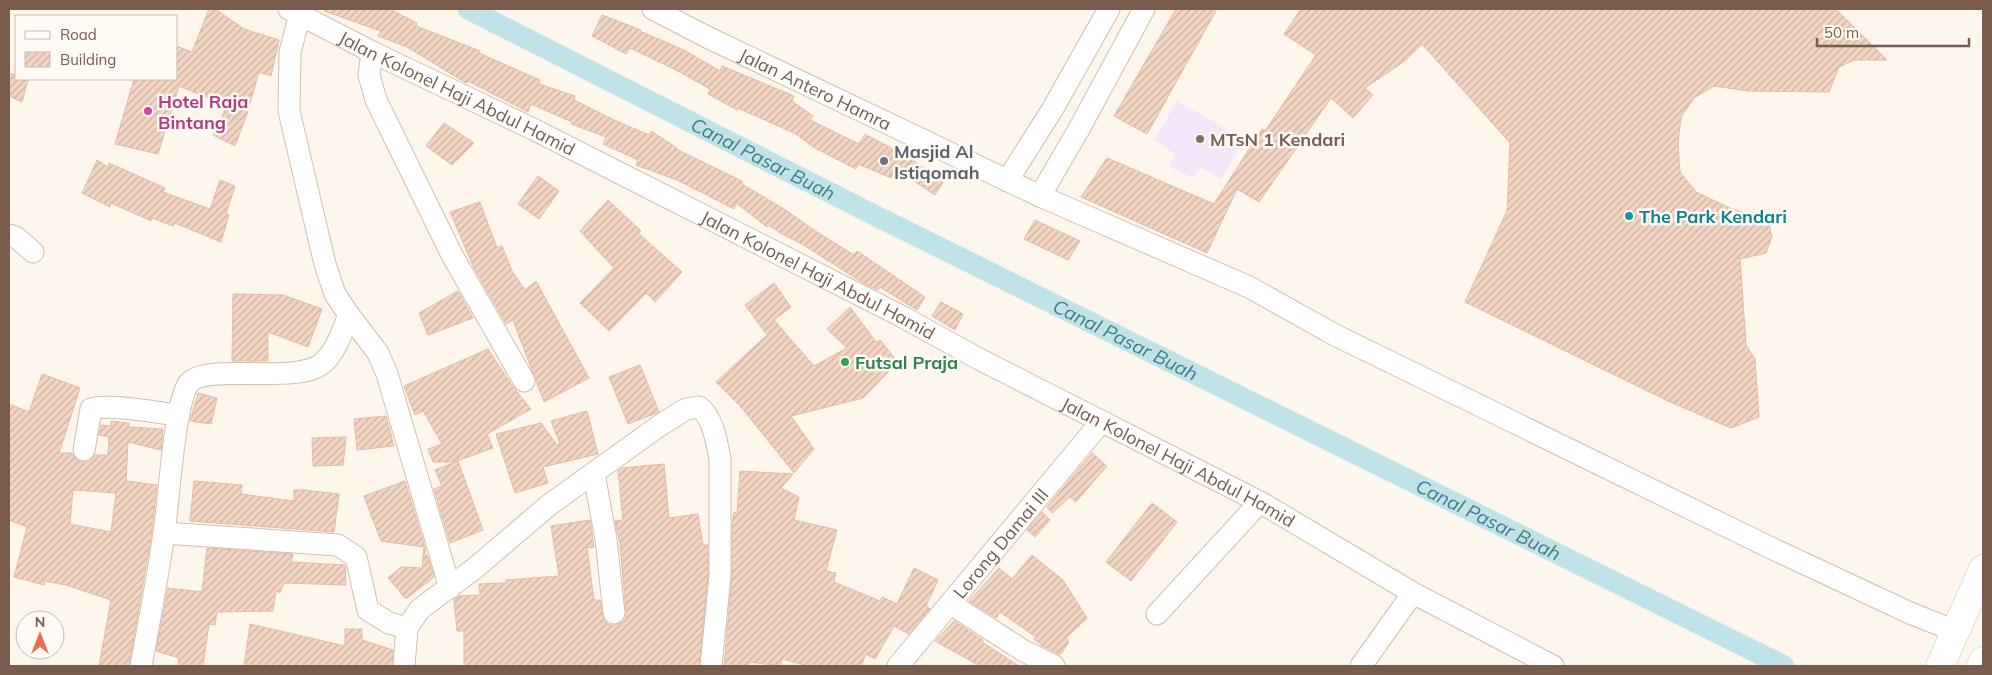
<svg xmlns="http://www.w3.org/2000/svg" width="1992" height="675" viewBox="0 0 1992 675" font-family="Mulish,sans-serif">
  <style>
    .education { fill: #f3e8fa }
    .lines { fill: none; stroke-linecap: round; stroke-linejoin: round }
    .canal { stroke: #bfe3e8; stroke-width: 21 }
    .building { fill: url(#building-hatch); stroke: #e6bba3; fill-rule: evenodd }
    .minor-casing { stroke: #d1beb0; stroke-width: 23 }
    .secondary-casing { stroke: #d6c0b0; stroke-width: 29 }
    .minor { stroke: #fff; stroke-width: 21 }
    .secondary { stroke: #fff; stroke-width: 28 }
    .hotel-dot { fill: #d1479c; stroke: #fffaf3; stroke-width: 2 }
    .education-dot { fill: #8d6e63; stroke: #fffaf3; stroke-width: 2 }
    .worship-dot { fill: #6b7280; stroke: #fffaf3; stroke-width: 2 }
    .culture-dot { fill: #0f9aa8; stroke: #fffaf3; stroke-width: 2 }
    .leisure-dot { fill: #2e9e5b; stroke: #fffaf3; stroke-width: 2 }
    .labels { text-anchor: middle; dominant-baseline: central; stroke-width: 5; stroke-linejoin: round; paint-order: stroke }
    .street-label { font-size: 18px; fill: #7a5c4d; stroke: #fffaf3 }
    .hotel-label { font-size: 18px; font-weight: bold; fill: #b23c85; stroke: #fffaf3; text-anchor: start }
    .education-label { font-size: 18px; font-weight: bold; fill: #785e54; stroke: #fffaf3; text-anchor: start }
    .worship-label { font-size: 18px; font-weight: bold; fill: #5b616d; stroke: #fffaf3; text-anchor: start }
    .culture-label { font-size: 18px; font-weight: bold; fill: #0d838f; stroke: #fffaf3; text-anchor: start }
    .leisure-label { font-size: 18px; font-weight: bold; fill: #27864d; stroke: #fffaf3; text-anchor: start }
    .water-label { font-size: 19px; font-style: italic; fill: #437c86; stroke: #fffaf3 }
  </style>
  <defs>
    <pattern id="building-hatch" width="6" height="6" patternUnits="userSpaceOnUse" patternTransform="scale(1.25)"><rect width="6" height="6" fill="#f3d5c3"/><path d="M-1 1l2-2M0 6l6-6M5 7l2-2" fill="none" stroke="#cab0a1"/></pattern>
  </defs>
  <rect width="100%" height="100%" fill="#fdf6ec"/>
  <!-- education -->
  <path class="education" d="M 1177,101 L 1245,139 L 1221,179 L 1201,168 L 1193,178 L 1169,166 L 1175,154 L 1154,140 Z"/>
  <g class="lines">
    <!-- canal -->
    <path class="canal" id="s1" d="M 468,9 L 872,214 L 1784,666"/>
  </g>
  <!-- building -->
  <path class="building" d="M 209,9 L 215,9 L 244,29 L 279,40 L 271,76 L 259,72 L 247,114 L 235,146 L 213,135 L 227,106 L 179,86 L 158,154 L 115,144 L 134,79 L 176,79 L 176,46 L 192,52 Z
    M 325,9 L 390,9 L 417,23 L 416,26 L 480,51 L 479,53 L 540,80 L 539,84 L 575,96 L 574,100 L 614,120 L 649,135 L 651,131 L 677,148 L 676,149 L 742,181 L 742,184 L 784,209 L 817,232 L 854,255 L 857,251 L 925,297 L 917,310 L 880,287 L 878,290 L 863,283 L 802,244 L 782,234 L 768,225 L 767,227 L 736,203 L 734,209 L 677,180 L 636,165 L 638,160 L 603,144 L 606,137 L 571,124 L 572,122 L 531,104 L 528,112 L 468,81 L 466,83 L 407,47 L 378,36 L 381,31 L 324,11 Z
    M 1176,9 L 1217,9 L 1147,134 L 1114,116 Z
    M 1301,9 L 1836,9 L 1887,60 L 1854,60 L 1839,67 L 1829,92 L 1748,91 L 1714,86 L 1694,98 L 1681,117 L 1678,144 L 1680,172 L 1696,192 L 1730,208 L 1768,221 L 1772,236 L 1766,253 L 1740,259 L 1746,345 L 1755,359 L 1759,417 L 1731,428 L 1670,402 L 1465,302 L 1507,211 L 1510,143 L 1422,44 L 1406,60 L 1365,88 L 1373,95 L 1353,118 L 1331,98 L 1259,202 L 1237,189 L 1207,253 L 1081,197 L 1107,158 L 1214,204 L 1262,129 L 1265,131 L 1316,55 L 1284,34 Z
    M 602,15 L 641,30 L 640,31 L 686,51 L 720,71 L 722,66 L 794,96 L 792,101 L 813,116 L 810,120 L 859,144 L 865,134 L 908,157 L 943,182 L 935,195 L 896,169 L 891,178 L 858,164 L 856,169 L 813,147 L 796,134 L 738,108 L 737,110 L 708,94 L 710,89 L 674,69 L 630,48 L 626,54 L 592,36 Z
    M 9,73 L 16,75 L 16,79 L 28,79 L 22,102 L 9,96 Z
    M 444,123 L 474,143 L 452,165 L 426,146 Z
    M 97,160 L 108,167 L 109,163 L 165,188 L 163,192 L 210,209 L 220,180 L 235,186 L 226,214 L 229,215 L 221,242 L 175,223 L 173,226 L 152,218 L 151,221 L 111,203 L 110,207 L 82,193 Z
    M 538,176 L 559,191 L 539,219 L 518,204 Z
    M 608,200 L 641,231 L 638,233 L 682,272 L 655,302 L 646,293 L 609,331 L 580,303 L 614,268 L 580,231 Z
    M 480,202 L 497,248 L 502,246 L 512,271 L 525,290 L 536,281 L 589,378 L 544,402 L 513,320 L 506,324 L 501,315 L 474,268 L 450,212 Z
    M 1035,220 L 1080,241 L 1068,260 L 1024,239 Z
    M 774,283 L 791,307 L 774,320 L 814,366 L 847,348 L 827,329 L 850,307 L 876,342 L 880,340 L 898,362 L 863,398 L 791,416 L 814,449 L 794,473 L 741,407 L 716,382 L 767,335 L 745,305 Z
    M 458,291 L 473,318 L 428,335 L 419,313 Z
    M 233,294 L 283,295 L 322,309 L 308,347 L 268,332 L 268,361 L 232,361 Z
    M 941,302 L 963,314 L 955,330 L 932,316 Z
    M 488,349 L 513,387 L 531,409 L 487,434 L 493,448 L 454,462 L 433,462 L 428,449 L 442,444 L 423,411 L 415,415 L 404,386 Z
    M 640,365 L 659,412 L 628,424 L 609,377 Z
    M 42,374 L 80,388 L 59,453 L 72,453 L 76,459 L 82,462 L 89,462 L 95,455 L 108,455 L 109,437 L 99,435 L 101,425 L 111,426 L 111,421 L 129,423 L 129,427 L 163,429 L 161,450 L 128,442 L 126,481 L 157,485 L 151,537 L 129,666 L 99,666 L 111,600 L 66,585 L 45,581 L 44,585 L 14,577 L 27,527 L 9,520 L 9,404 L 29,412 ZM 73,490 L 116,493 L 111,532 L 70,524 Z
    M 198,393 L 217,398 L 211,424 L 190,421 Z
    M 587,411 L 598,454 L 543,467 L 548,483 L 515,493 L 496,434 L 541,423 L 557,445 L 560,444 L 551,421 Z
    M 386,416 L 394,446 L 357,450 L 354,419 Z
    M 346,437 L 343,465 L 313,466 L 312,438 Z
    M 1092,453 L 1107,466 L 1076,502 L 1070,497 L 1052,513 L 1047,507 Z
    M 458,461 L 483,530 L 450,543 L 434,489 L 442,486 L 435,470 Z
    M 664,464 L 669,518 L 698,514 L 703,545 L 708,545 L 708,575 L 699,666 L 464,666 L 464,631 L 457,631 L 454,600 L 459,596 L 480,595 L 479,584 L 506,583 L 506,580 L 559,576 L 551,526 L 590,520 L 594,547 L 587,548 L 594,600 L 600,600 L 604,621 L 609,625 L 615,625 L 622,623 L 626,618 L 626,612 L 620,543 L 615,521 L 623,520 L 618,471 L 622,468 Z
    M 740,471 L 793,474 L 781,488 L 799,497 L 794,520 L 837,530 L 826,571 L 836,573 L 834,582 L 880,601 L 882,597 L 897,604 L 914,568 L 938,580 L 926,606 L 930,609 L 909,634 L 894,626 L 875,659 L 866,654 L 861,666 L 809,666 L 782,659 L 781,666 L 749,662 L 748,666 L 724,666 L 732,577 L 732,525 L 734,512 L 737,513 Z
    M 194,481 L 242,485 L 241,494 L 294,501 L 294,490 L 304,490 L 339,494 L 334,532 L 190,521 Z
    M 405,481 L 426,551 L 424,552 L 428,557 L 434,577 L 406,599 L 388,578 L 401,567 L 422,568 L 424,547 L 381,541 L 364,496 Z
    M 1152,503 L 1177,522 L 1131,581 L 1106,562 Z
    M 1042,512 L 1050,520 L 1035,537 L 1027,530 Z
    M 207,548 L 293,554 L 291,562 L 345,565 L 346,585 L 284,583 L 280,593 L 276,591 L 273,611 L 217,612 L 215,625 L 209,624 L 203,666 L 178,666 L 179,658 L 156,651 L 168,588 L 202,592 Z
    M 1032,555 L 1063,580 L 1087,618 L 1066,638 L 1069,642 L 1060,655 L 1042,646 L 1034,639 L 1036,637 L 1000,612 L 996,618 L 969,601 L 999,568 L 1012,579 Z
    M 954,621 L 983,640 L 982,642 L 1019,666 L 980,666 L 935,641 Z
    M 250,624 L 345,646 L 345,629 L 362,629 L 362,640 L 393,650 L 392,666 L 244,666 Z"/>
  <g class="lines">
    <defs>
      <g id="minor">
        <path id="s2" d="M 289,9 L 372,52 L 533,129 L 901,316 L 979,359 L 1260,502 L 1413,593 L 1553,666"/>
        <path id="s3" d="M 653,9 L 707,37 L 1040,196 L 1249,287 L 1335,335 L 1771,548 L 1910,613 L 1955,631"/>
        <path d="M 300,14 L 290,52 L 289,111 L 311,205 L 325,264 L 335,294 L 349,315 L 378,353 L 387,374 L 450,588"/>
        <path d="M 372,52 L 369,75 L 376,100 L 452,255 L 524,381"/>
        <path d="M 1007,181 L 1052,110 L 1109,9"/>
        <path d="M 1040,196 L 1079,129 L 1144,9"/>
        <path d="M 9,235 L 16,237 L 33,252"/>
        <path d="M 84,450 L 91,409 C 109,403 158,413 179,415"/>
        <path d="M 594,474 L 606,539 L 614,613"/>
        <path d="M 164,533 L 338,545 L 356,557 L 368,610 L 389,623 L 407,628"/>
        <path d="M 951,604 L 1024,651 L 1054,666"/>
        <path d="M 1157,614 L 1260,502"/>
        <path d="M 141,666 C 149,622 158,577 164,532 C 169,502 174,403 189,383 C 206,362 300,386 324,362 C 337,349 342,332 349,315"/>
        <path d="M 404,666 L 407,628 L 420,609 L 474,569 L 549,505 L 659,426 L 686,409 L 699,407 C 713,417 717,443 720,459 L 720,576 L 711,666"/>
        <path id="s4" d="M 898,666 L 1102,421"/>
        <path d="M 1361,666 L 1413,593"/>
      </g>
      <path id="secondary" d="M 1940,666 L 1983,569
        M 1981,666 L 1983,661"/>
    </defs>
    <!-- minor casing -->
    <use href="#minor" class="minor-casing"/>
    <!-- secondary casing -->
    <use href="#secondary" class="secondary-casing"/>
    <!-- minor -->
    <use href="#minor" class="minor"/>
    <!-- secondary -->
    <use href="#secondary" class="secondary"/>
  </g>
  <!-- markers -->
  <circle class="hotel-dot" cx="148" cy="111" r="5"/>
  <circle class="education-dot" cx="1200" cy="139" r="5"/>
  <circle class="worship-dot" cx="884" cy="161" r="5"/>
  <circle class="culture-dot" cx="1629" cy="216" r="5"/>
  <circle class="leisure-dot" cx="845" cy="362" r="5"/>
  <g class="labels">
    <!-- street labels -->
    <g class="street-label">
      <text stroke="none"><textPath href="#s3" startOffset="181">Jalan Antero Hamra</textPath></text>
      <text stroke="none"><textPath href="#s2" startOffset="188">Jalan Kolonel Haji Abdul Hamid</textPath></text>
      <text stroke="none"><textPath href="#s2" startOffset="592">Jalan Kolonel Haji Abdul Hamid</textPath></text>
      <text stroke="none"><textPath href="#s2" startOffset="998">Jalan Kolonel Haji Abdul Hamid</textPath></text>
      <text stroke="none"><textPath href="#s4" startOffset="160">Lorong Damai III</textPath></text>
    </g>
    <!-- hotel labels -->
    <g class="hotel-label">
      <text x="158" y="101">Hotel Raja<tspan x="158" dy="21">Bintang</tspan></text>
    </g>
    <!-- education labels -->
    <g class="education-label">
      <text x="1210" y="139">MTsN 1 Kendari</text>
    </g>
    <!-- worship labels -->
    <g class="worship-label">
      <text x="894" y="151">Masjid Al<tspan x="894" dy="21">Istiqomah</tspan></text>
    </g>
    <!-- culture labels -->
    <g class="culture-label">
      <text x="1639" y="216">The Park Kendari</text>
    </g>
    <!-- leisure labels -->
    <g class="leisure-label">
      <text x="855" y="362">Futsal Praja</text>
    </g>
    <!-- water labels -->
    <g class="water-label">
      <text stroke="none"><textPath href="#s1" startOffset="331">Canal Pasar Buah</textPath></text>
      <text stroke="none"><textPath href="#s1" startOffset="736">Canal Pasar Buah</textPath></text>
      <text stroke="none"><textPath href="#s1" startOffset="1141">Canal Pasar Buah</textPath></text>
    </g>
  </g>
  <!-- border -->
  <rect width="1992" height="675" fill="none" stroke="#7a5c4d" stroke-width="20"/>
  <!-- legend -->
  <rect x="15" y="15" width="162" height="65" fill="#fffaf3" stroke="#cabbb1"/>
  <rect x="25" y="31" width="25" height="8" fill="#ffffff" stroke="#cabbb1"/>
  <text x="60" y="40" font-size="15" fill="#7a5c4d">Road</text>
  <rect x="25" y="52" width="25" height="15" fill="url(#building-hatch)" stroke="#cabbb1"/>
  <text x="60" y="65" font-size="15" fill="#7a5c4d">Building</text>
  <!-- north arrow -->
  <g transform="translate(40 635)"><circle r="24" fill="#fffaf3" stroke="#cabbb1"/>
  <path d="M0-4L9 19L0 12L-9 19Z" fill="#e76f51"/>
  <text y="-8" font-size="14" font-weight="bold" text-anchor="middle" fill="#7a5c4d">N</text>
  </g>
  <!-- scale -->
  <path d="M1817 38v8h152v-8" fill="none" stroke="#7a5c4d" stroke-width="2.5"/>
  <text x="1824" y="38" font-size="15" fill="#7a5c4d" stroke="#fffaf3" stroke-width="4" paint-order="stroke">50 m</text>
</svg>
